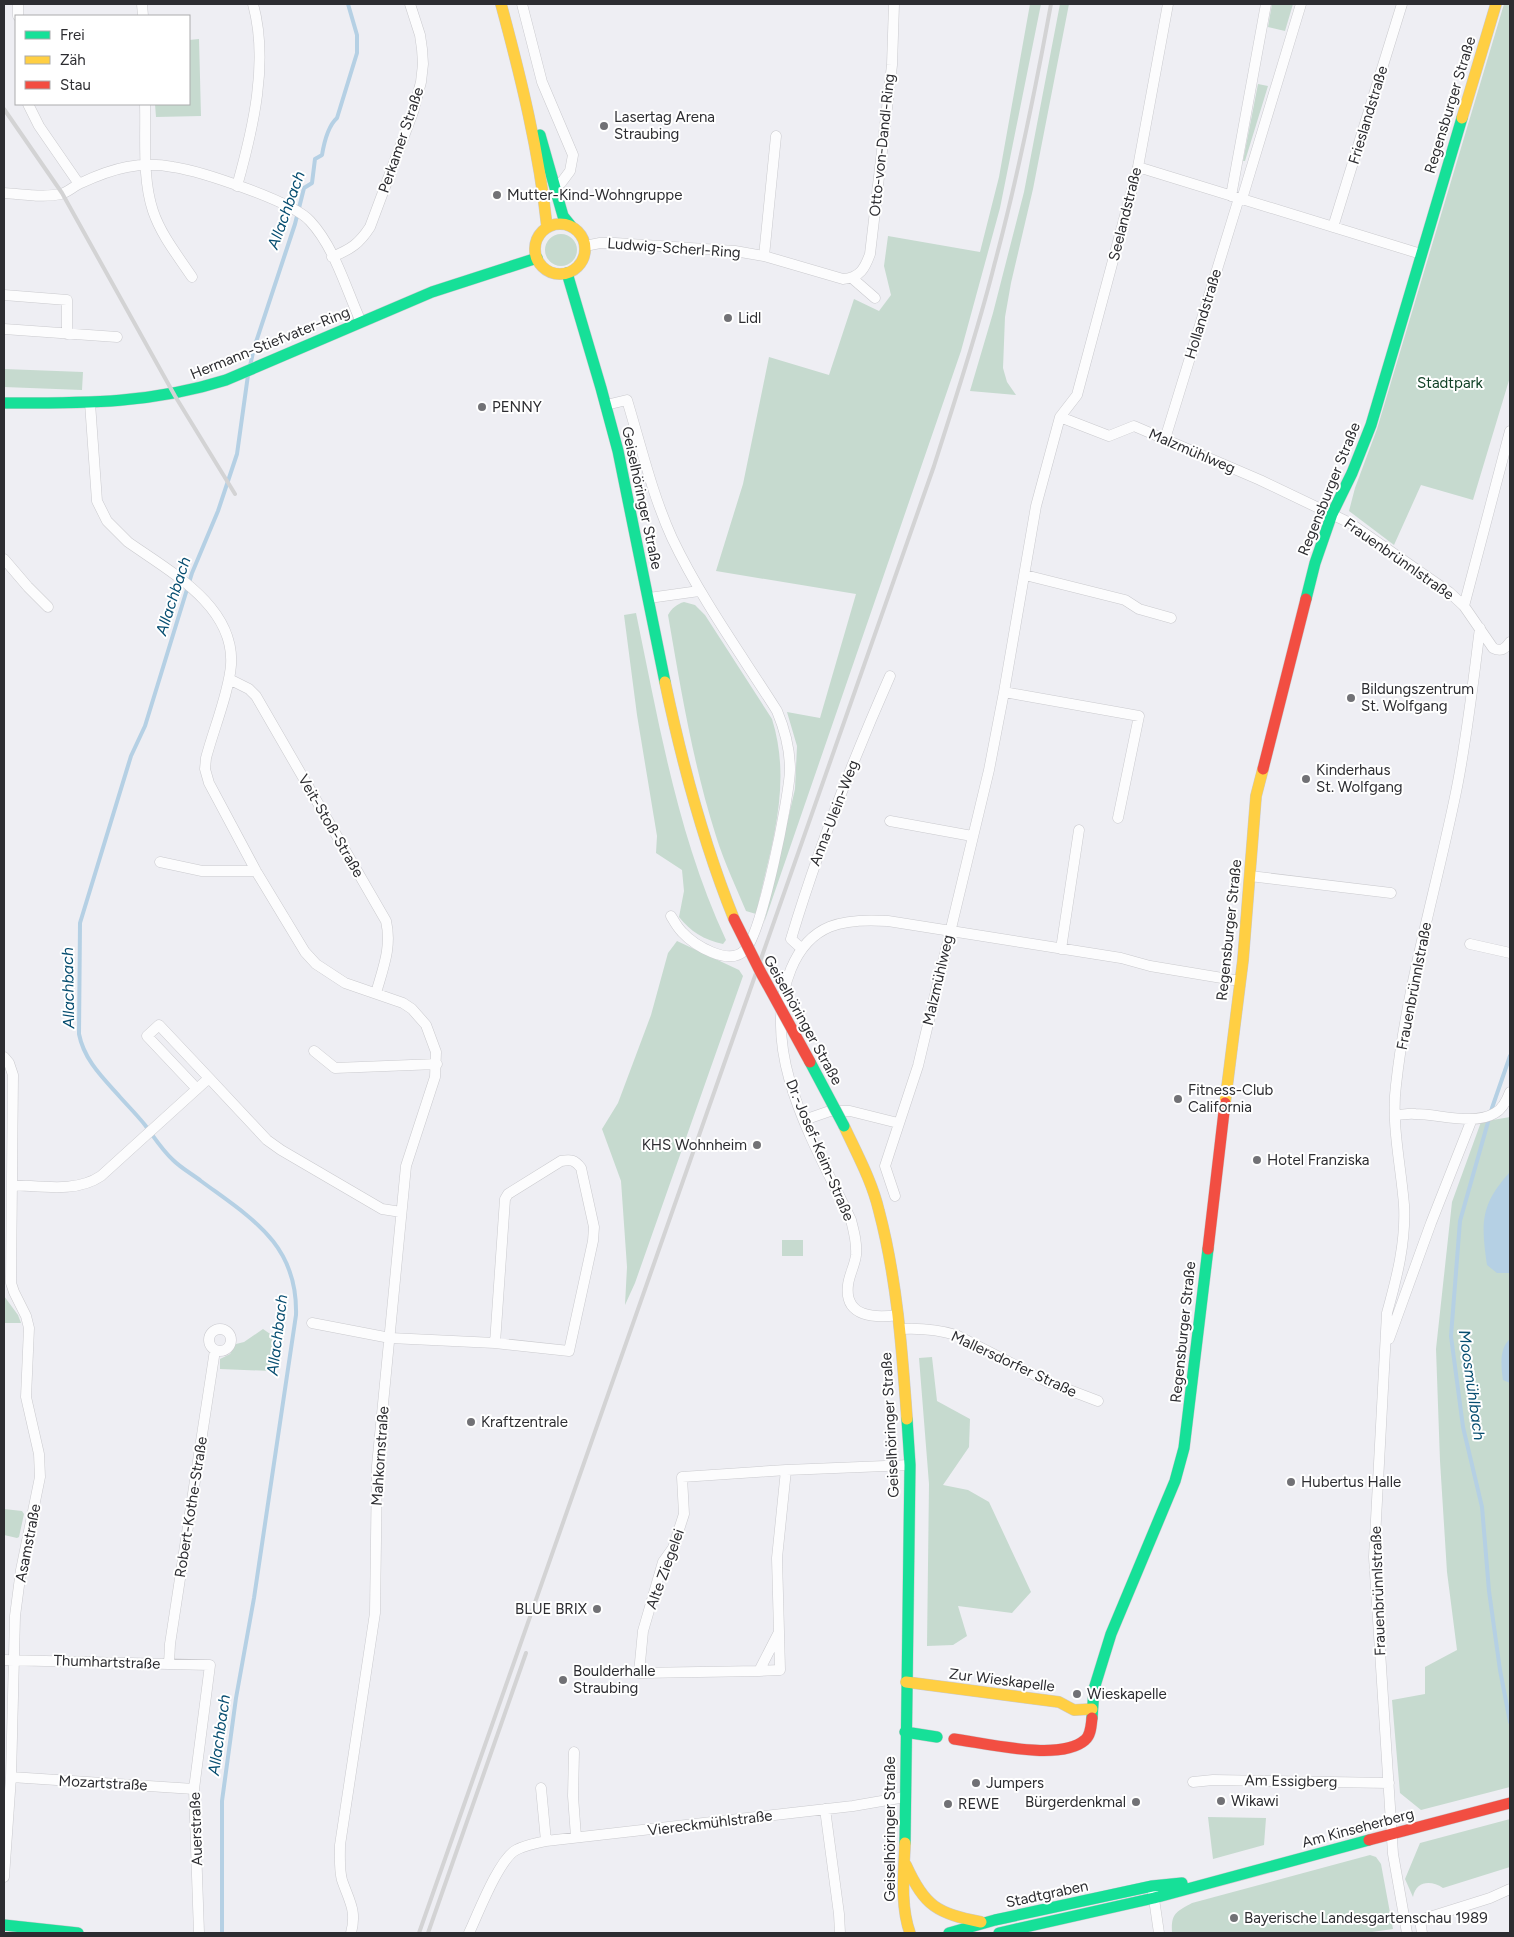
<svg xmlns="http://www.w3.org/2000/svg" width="1514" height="1937" viewBox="0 0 1514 1937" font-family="Figtree,sans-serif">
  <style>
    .green { fill: #c6dacf }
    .water { fill: #b5d0e4 }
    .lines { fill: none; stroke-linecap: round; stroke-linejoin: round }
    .stream { stroke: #b5d0e4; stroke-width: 4 }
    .street-casing { stroke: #cacace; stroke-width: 11 }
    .fast-casing { stroke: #cacace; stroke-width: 12 }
    .slow-casing { stroke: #cacace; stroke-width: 12 }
    .jam-casing { stroke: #cacace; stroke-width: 12 }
    .street { stroke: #fcfcfd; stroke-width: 10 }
    .fast { stroke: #16e098; stroke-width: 11 }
    .slow { stroke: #ffcf43; stroke-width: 11 }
    .jam { stroke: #f24e42; stroke-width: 11 }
    .rail { stroke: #d3d3d4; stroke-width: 4 }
    .fast-bridge-casing { stroke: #cacace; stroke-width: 12; stroke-linecap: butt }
    .jam-bridge-casing { stroke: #cacace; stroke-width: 12; stroke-linecap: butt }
    .fast-bridge { stroke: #16e098; stroke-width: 11 }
    .jam-bridge { stroke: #f24e42; stroke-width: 11 }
    .poi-dot { fill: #717175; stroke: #fff; stroke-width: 2 }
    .labels { text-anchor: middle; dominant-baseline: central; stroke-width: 4; stroke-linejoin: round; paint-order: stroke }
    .street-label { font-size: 15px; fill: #2d2d31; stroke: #fff }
    .poi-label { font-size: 15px; fill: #2d2d31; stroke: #fff; text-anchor: start }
    .park-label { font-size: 15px; fill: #114127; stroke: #fff }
    .water-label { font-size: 16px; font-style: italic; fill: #064d70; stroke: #fff }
  </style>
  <rect width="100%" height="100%" fill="#eeeef3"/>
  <!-- green -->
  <path class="green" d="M 1030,4 L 1041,4 L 1000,208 L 961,351 L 764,923 L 795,789 L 797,746 L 787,712 L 820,718 L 856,594 L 716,571 L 743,484 L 769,357 L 829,375 L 854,299 L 879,311 L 891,295 L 884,266 L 888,236 L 980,252 L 999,177 Z
    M 1060,4 L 1069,4 L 1033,189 L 1011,283 L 1005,317 L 1003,368 L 1007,382 L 1016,395 L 970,391 L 993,313 L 1024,192 Z
    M 1272,4 L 1293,4 L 1285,31 L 1268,27 Z
    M 1504,4 L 1510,4 L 1510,377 L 1473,500 L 1421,485 L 1394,545 L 1349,511 L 1355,488 L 1377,429 Z
    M 199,39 L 201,116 L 156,117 L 155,104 L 189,104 L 189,40 Z
    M 1258,84 L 1268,86 L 1245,161 L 1243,161 Z
    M545 250a16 16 0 1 1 32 0a16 16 0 1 1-32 0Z
    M 4,369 L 83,372 L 82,390 L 4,387 Z
    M 684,602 L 695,605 L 705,615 L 772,719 C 793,786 770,849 756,914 L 746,911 C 736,887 724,862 716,836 C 693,764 681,690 668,615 C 672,608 677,604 684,602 Z
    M 636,613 C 659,724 678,837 726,940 L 723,944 C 704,940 690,931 679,917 L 684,891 L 682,870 L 656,853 L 657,836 L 637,715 L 624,615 Z
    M 677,941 L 739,970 L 743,976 L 635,1283 L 625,1305 L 627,1267 L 621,1181 L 602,1129 L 618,1103 L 651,1015 L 668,953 Z
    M 1510,1117 L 1510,1787 L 1421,1810 L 1400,1793 L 1392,1700 L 1425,1694 L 1425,1667 L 1457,1650 L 1447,1572 L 1440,1461 L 1436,1349 L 1452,1202 L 1481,1122 Z
    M 782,1240 L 803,1240 L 803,1256 L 782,1256 Z
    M 4,1296 L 18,1315 L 21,1323 L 4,1323 Z
    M 263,1329 L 276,1338 L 271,1371 L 220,1369 L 220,1359 L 230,1354 L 236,1344 L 244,1342 Z
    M 932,1357 L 937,1401 L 970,1419 L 969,1447 L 943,1485 L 968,1490 L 989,1502 L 1031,1592 L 1012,1613 L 958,1606 L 967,1636 L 953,1645 L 927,1646 L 929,1484 L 919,1358 Z
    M 4,1509 L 22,1511 L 24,1514 L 19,1537 L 17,1538 L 4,1535 Z
    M 1208,1817 L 1266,1818 L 1264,1845 L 1213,1859 Z
    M 1510,1819 L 1510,1867 L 1443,1888 C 1431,1880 1416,1881 1413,1897 L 1405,1879 L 1420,1843 Z
    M 1370,1855 L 1376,1857 L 1381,1864 L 1393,1929 L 1365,1933 L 1172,1933 C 1171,1913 1176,1912 1192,1903 Z"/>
  <!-- water -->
  <path class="water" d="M 1510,1172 L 1510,1273 L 1497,1273 L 1487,1265 C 1481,1223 1480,1205 1510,1172 Z
    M 1510,1339 L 1510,1383 L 1503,1380 C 1501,1367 1499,1348 1510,1339 Z"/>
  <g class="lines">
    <!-- stream -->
    <path class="stream" d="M 250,366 L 254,348 L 295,224 L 304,188 L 312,183 L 315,159 L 322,155 C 324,143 328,126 337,118 L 357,53 L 357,35 L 348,4
      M 1510,1056 L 1492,1108 L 1460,1221 L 1451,1336 L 1463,1427 L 1482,1507 L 1489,1591 L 1500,1670 L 1510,1722
      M 222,1933 L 222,1801 L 236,1698 L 254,1598 L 296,1315 C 298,1244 251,1218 201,1181 C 192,1174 181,1168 173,1160 C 162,1150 154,1137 145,1125 C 137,1115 128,1106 120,1097 C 103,1078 84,1060 79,1034 L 80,923 L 131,756 L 145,726 L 192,573 L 218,511 L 237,454 L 248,375"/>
    <defs>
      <path id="street" d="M 18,4 L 18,16
        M 142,4 L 143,16
        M 522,4 L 542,82 L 573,155 L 570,171 L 561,183 L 555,185
        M 28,104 L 39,126 L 79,184
        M 145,104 C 146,138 142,178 153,211 C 161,235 178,256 192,277
        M 1138,167 L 1421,254
        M 237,186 C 253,129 269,62 253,4
        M 4,193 C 22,194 43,198 61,194 C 68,192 74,186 81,183 C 96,176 111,170 127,167 C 142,164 158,164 173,167 C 200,171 292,201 310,221 C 335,248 346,289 361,322
        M 1231,196 L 1266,4
        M 1242,199 L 1301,4
        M 1333,227 L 1402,4
        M 585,246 L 600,243 L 615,243 L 735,251 L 764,256 L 843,279 C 860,278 865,268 870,254 L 892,65 L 894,4
        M 764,256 L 776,136
        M 332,257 C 351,249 359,244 370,227 L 413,112 L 421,82 L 423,64 L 422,49 L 420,35 L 410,4
        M 852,278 L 875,298
        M 4,295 L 67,300 L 67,334
        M 4,329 L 117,337
        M 90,403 L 97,501 L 107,521 L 128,542 C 169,571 235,606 231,665 C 229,692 213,731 206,758 L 205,769 L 209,783 L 256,871 L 305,952 L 316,964 L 345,983 L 403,1003 L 412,1009 L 426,1025 L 436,1052 L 435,1077 L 406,1166 L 377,1466 L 375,1613 L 340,1845 C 340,1857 339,1869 342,1880 C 349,1901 357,1910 351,1933
        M 606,405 L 627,400 C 641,446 652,494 672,538 C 701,599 741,654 777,711 C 785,730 790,749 790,770 C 789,798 762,933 745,950 C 729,967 694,945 682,932 C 677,927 674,921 671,916
        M 1060,417 L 1077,395 L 1138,167 L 1168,4
        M 1165,439 L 1239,198
        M 4,559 L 28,587 L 48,607
        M 1025,575 L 1125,600 L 1139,609 L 1171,618
        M 649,598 L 699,591
        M 1464,606 L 1510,431
        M 229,679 L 249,689 L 256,696 L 386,921 C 392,947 383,968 376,993
        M 1004,692 L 1139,716 L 1118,818
        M 890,821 L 972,836
        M 160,862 L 202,871 L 256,871
        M 1250,876 L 1391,893
        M 1470,944 L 1510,953
        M 802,949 L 791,939 C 818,849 852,762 890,676
        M 1061,949 L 1079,830
        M 314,1051 L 335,1068 L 437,1064
        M 4,1057 L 9,1063 L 13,1075 L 11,1283 L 14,1292 L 26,1316 L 29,1328 L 26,1397 L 39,1454 L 40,1477 L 21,1570 L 15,1616 L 11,1777 L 4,1877
        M 197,1089 L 147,1036 L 159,1025 L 209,1078
        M 1396,1115 C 1402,1115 1409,1113 1415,1114 C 1439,1114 1474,1126 1495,1113 C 1503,1109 1507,1100 1510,1092
        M 804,1120 L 830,1111 L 850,1111 L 898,1123
        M 13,1185 C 42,1186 76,1193 101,1176 L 209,1078 L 267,1140 L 281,1150 L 382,1209 L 401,1212
        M 895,1196 L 885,1166 L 918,1066 L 989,770 L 1004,692 L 1036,506 L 1060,417 L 1109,436 L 1134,426 L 1260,480 L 1350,523 L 1449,592 L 1464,606 L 1493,648 C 1501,652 1505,649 1510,642
        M 898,1315 C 876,1318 844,1318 848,1285 C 849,1275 855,1265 856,1255 C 857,1242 854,1232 851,1220 C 816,1146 757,1052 791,969 C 810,923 844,918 888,921 L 1121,958 L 1150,966 L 1240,981
        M 312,1323 L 390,1338 L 495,1343 L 569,1351 L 593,1241 L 594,1227 L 581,1168 C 575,1160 571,1159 561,1161 L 508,1194 L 505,1199 L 495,1343
        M209 1340a11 11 0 1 1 22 0a11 11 0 1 1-22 0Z
        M 900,1329 C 919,1328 937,1329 956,1335 L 1048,1382 L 1098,1401
        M 1389,1339 L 1431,1223 L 1472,1119
        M 786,1470 L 777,1558 L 779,1632 L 759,1671 L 639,1673 L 643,1631 L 663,1562 L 673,1548 L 684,1514 L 682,1477 L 786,1470 L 910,1465
        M 4,1660 L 210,1665 L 194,1789 L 199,1933
        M 169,1664 L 170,1644 L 215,1350
        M 759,1671 L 780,1670 L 779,1633
        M 574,1752 L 573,1796 L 576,1837
        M 11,1777 L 194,1789
        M 1193,1782 L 1213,1780 L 1389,1783
        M 541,1788 L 546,1841
        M 825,1809 L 839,1914 L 840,1933
        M 1153,1892 L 1159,1933
        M 469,1933 C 478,1914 499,1859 516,1850 C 525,1845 536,1843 546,1841 L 853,1806 L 905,1797
        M 1407,1933 L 1393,1854 L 1374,1557 L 1387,1313 C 1397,1277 1406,1242 1404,1205 C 1401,1166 1391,1124 1396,1085 C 1407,985 1436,890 1456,792 C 1467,738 1473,683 1480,628
        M 1422,1933 L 1420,1920 L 1490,1898 L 1510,1889"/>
      <path id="fast" d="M 540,135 L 563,216 L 571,226
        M 567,273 L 601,388 L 618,451 L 665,682
        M 4,403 C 82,403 150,404 226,380 L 432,292 L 537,258
        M 1306,599 L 1315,563 L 1332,514 L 1352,473 L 1371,425 L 1462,118
        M 1092,1718 L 1094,1689 L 1111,1634 L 1175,1481 L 1184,1448 L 1208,1249
        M 905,1732 L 937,1737
        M 905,1843 L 910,1465 L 907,1419
        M 4,1925 L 78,1933
        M 949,1933 L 995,1920 L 1152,1886 L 1182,1883
        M 999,1933 L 1154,1898 L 1369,1840"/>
      <path id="slow" d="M 501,4 C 521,78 539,151 547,227
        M 1462,118 L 1496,4
        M535 249a25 25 0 1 1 50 0a25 25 0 1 1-50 0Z
        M 665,682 C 682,763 703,842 734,919
        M 1225,1103 L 1243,960 L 1256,796 L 1263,769
        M 844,1126 C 857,1154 872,1181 879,1211 C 897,1279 902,1349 907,1419
        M 906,1682 L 1059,1702 L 1074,1710 L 1092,1709
        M 905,1843 C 904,1872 900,1905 910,1933
        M 906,1865 C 925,1907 937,1913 981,1922"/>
      <path id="jam" d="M 1263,769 L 1306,599
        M 1208,1249 L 1225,1103
        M 954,1739 C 985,1743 1060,1762 1085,1740 C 1091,1735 1091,1726 1092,1718
        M 1369,1840 L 1510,1803"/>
    </defs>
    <!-- street casing -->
    <use href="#street" class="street-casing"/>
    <!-- fast casing -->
    <use href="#fast" class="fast-casing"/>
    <!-- slow casing -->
    <use href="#slow" class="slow-casing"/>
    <!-- jam casing -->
    <use href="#jam" class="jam-casing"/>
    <!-- street -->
    <use href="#street" class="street"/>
    <!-- fast -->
    <use href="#fast" class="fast"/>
    <!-- slow -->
    <use href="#slow" class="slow"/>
    <!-- jam -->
    <use href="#jam" class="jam"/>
    <!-- rail -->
    <path class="rail" d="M 4,109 L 62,193 L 175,396 L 235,494
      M 419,1933 L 934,466 C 955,400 977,334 994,266 C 1017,180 1035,92 1051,4
      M 428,1933 L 526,1653"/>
    <defs>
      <path id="fast-bridge" d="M 810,1062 L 844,1126"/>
      <path id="jam-bridge" d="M 734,919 L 760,971 L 810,1062"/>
    </defs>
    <!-- fast-bridge casing -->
    <use href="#fast-bridge" class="fast-bridge-casing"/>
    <!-- jam-bridge casing -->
    <use href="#jam-bridge" class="jam-bridge-casing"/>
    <!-- fast-bridge -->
    <use href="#fast-bridge" class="fast-bridge"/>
    <!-- jam-bridge -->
    <use href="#jam-bridge" class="jam-bridge"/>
  </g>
  <!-- markers -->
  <g class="poi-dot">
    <circle cx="604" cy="126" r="5"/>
    <circle cx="497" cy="195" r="5"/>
    <circle cx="728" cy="318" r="5"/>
    <circle cx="482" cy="407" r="5"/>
    <circle cx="1351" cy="698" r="5"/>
    <circle cx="1306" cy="779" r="5"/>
    <circle cx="1178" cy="1099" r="5"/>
    <circle cx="757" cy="1145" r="5"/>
    <circle cx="1257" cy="1160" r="5"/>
    <circle cx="471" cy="1422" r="5"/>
    <circle cx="1291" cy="1482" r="5"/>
    <circle cx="597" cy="1609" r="5"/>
    <circle cx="563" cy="1680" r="5"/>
    <circle cx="1077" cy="1694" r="5"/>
    <circle cx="976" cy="1783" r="5"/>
    <circle cx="1221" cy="1801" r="5"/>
    <circle cx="1136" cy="1802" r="5"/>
    <circle cx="948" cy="1804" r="5"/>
    <circle cx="1234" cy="1918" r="5"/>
  </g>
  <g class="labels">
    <!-- street labels -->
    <g class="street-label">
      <text transform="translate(1450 105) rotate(-73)">Regensburger Straße</text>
      <text transform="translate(1368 115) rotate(-73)">Frieslandstraße</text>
      <text transform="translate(401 140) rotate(-71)">Perkamer Straße</text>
      <text transform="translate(882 145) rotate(-84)">Otto-von-Dandl-Ring</text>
      <text transform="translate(1125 214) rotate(-76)">Seelandstraße</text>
      <text transform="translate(674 248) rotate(4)">Ludwig-Scherl-Ring</text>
      <text transform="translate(1203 314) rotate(-73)">Hollandstraße</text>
      <text transform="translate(270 343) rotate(-22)">Hermann-Stiefvater-Ring</text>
      <text transform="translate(1192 451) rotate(23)">Malzmühlweg</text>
      <text transform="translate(1329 489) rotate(-68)">Regensburger Straße</text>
      <text transform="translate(642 498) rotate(78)">Geiselhöringer Straße</text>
      <text transform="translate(1399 559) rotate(35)">Frauenbrünnlstraße</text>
      <text transform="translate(834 813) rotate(-69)">Anna-Ulein-Weg</text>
      <text transform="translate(331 826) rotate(60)">Veit-Stoß-Straße</text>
      <text transform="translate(1229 930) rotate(-84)">Regensburger Straße</text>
      <text transform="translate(938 980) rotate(-77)">Malzmühlweg</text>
      <text transform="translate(1414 986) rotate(-79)">Frauenbrünnlstraße</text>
      <text transform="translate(803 1020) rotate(61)">Geiselhöringer Straße</text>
      <text transform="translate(820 1150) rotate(67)">Dr.-Josef-Keim-Straße</text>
      <text transform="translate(1183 1332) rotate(-84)">Regensburger Straße</text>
      <text transform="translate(1014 1364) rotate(25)">Mallersdorfer Straße</text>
      <text transform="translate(890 1425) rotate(-93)">Geiselhöringer Straße</text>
      <text transform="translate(380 1456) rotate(-86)">Mahkornstraße</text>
      <text transform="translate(191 1507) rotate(-81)">Robert-Kothe-Straße</text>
      <text transform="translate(28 1543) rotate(-79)">Asamstraße</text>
      <text transform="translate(665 1569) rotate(-70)">Alte Ziegelei</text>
      <text transform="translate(1378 1591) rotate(-92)">Frauenbrünnlstraße</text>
      <text transform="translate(107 1662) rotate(2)">Thumhartstraße</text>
      <text transform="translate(1002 1680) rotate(7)">Zur Wieskapelle</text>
      <text transform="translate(1291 1781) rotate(1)">Am Essigberg</text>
      <text transform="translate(103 1783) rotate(3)">Mozartstraße</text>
      <text transform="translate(710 1823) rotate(-7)">Viereckmühlstraße</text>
      <text transform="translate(1358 1828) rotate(-15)">Am Kinseherberg</text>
      <text transform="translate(196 1829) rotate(-92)">Auerstraße</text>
      <text transform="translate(890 1829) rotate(-90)">Geiselhöringer Straße</text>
      <text transform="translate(1047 1894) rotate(-12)">Stadtgraben</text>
    </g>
    <!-- poi labels -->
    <g class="poi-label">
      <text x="614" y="117">Lasertag Arena<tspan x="614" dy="17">Straubing</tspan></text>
      <text x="507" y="195">Mutter-Kind-Wohngruppe</text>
      <text x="738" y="318">Lidl</text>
      <text x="492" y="407">PENNY</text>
      <text x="1361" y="689">Bildungszentrum<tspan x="1361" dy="17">St. Wolfgang</tspan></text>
      <text x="1316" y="770">Kinderhaus<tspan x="1316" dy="17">St. Wolfgang</tspan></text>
      <text x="1188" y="1090">Fitness-Club<tspan x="1188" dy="17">California</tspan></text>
      <text x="747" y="1145" text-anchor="end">KHS Wohnheim</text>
      <text x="1267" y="1160">Hotel Franziska</text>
      <text x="481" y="1422">Kraftzentrale</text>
      <text x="1301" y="1482">Hubertus Halle</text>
      <text x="587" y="1609" text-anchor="end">BLUE BRIX</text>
      <text x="573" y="1671">Boulderhalle<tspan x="573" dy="17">Straubing</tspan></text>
      <text x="1087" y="1694">Wieskapelle</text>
      <text x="986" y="1783">Jumpers</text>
      <text x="1231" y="1801">Wikawi</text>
      <text x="1126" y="1802" text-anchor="end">Bürgerdenkmal</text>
      <text x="958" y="1804">REWE</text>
      <text x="1244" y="1918">Bayerische Landesgartenschau 1989</text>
    </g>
    <!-- park labels -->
    <g class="park-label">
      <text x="1450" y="383">Stadtpark</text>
    </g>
    <!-- water labels -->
    <g class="water-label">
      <text transform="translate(286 210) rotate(-70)">Allachbach</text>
      <text transform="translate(173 596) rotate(-72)">Allachbach</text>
      <text transform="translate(68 988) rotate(-91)">Allachbach</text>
      <text transform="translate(277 1335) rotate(-83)">Allachbach</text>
      <text transform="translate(1472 1385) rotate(82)">Moosmühlbach</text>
      <text transform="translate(219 1735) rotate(-82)">Allachbach</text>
    </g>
  </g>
  <!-- border -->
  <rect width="1514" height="1937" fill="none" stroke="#2d2d31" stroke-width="10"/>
  <!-- legend -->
  <rect x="15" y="15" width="175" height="90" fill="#ffffff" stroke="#ababad"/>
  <rect x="25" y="31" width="25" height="8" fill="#16e098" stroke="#ababad"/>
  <text x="60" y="40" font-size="15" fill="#2d2d31">Frei</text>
  <rect x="25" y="56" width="25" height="8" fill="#ffcf43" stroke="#ababad"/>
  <text x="60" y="65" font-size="15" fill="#2d2d31">Zäh</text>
  <rect x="25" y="81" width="25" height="8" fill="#f24e42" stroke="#ababad"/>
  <text x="60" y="90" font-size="15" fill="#2d2d31">Stau</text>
</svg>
